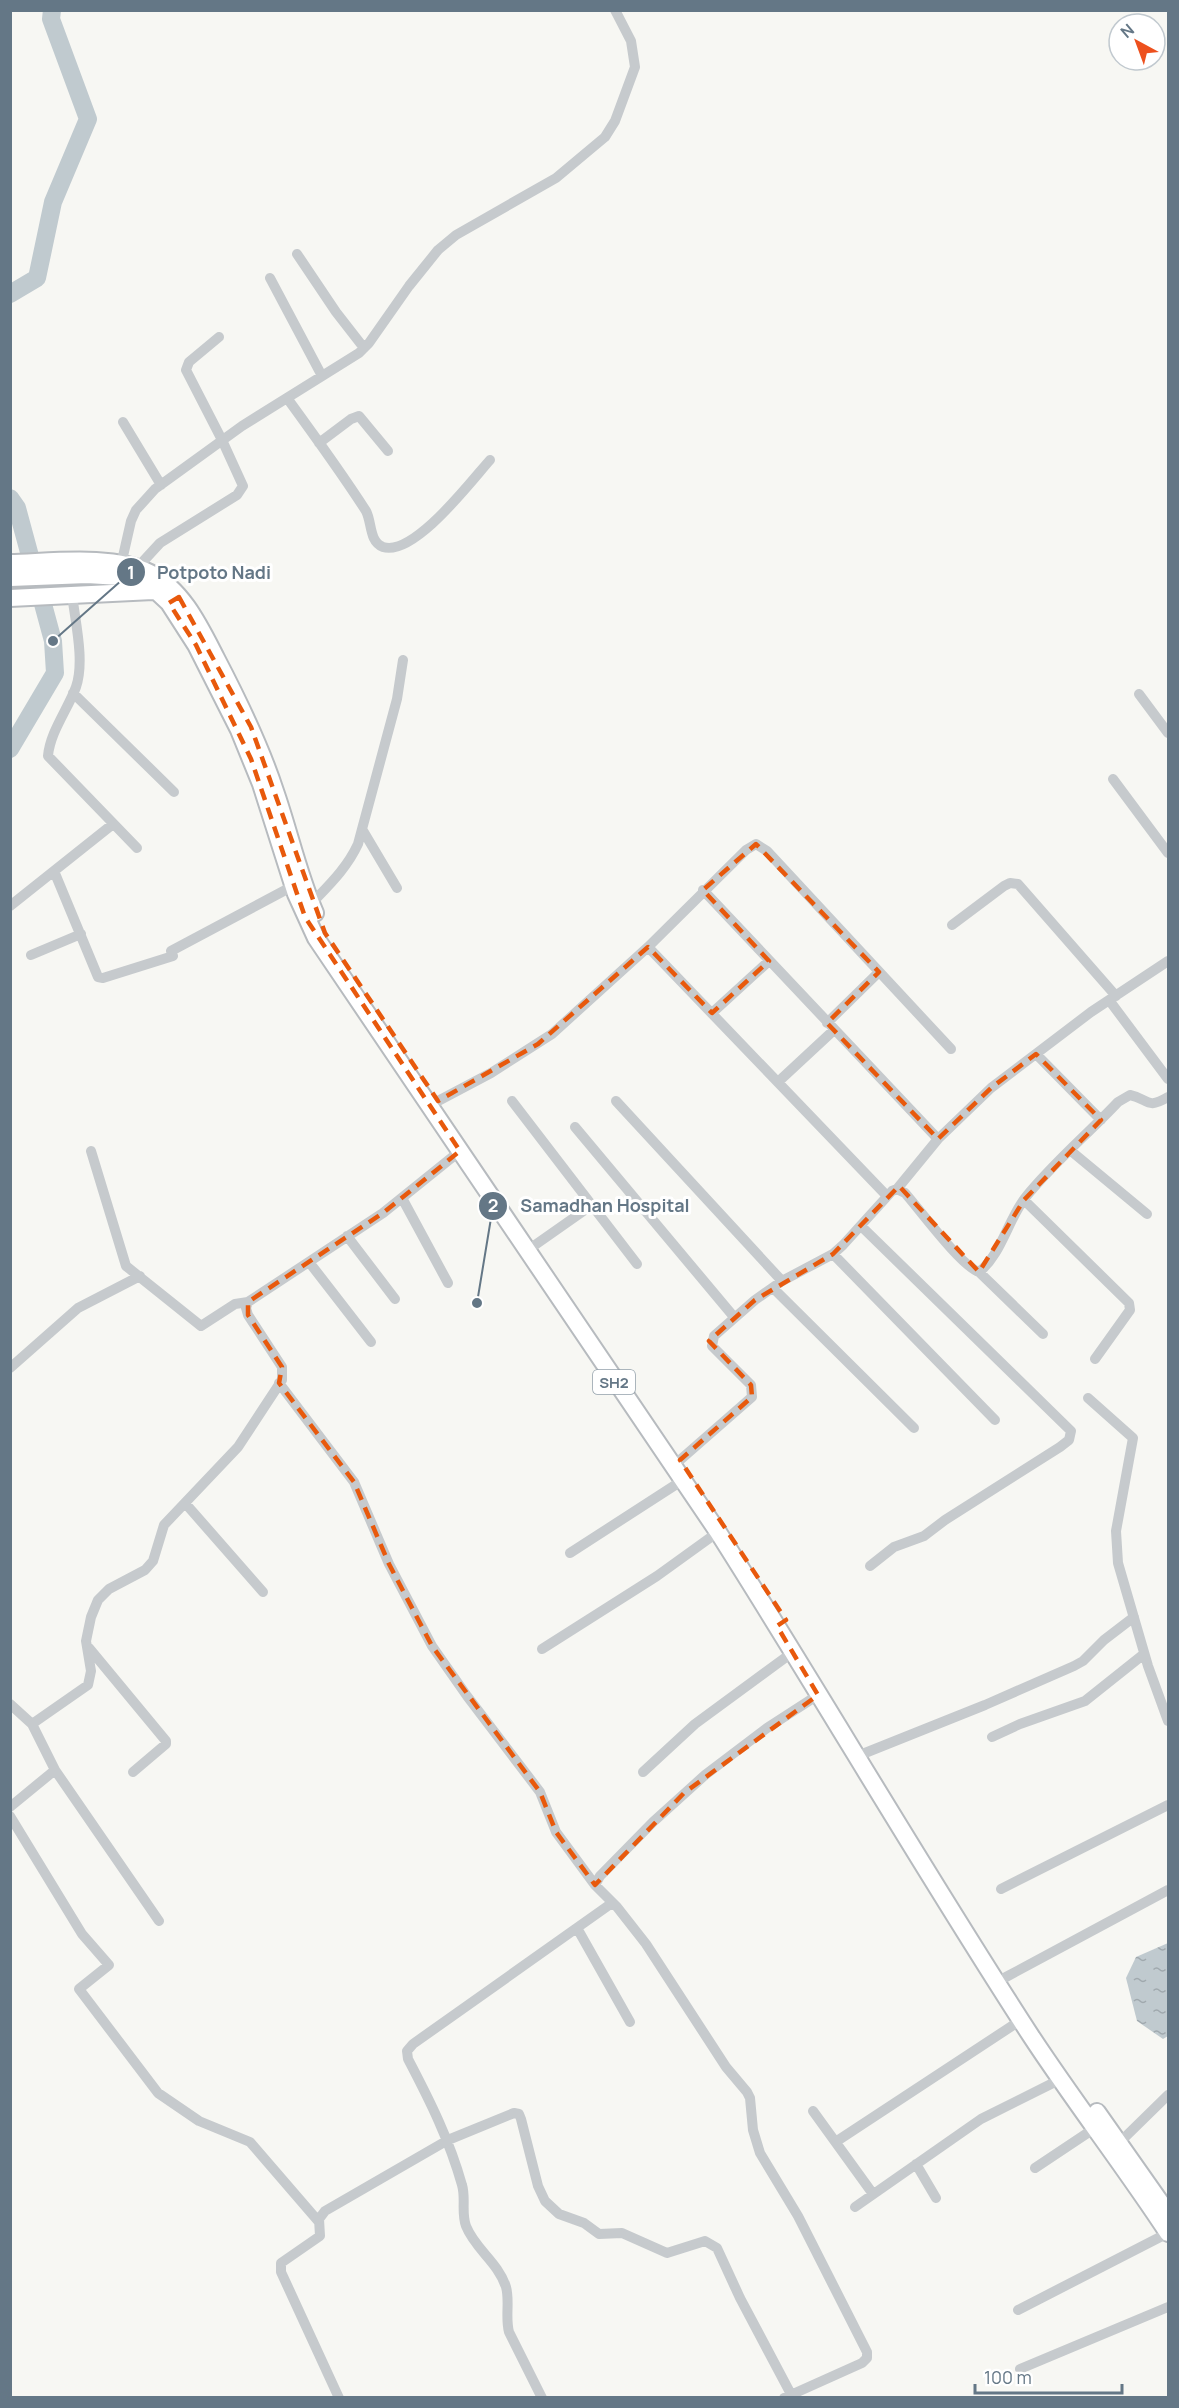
<svg xmlns="http://www.w3.org/2000/svg" width="1179" height="2408" viewBox="0 0 1179 2408" font-family="Manrope,sans-serif">
  <style>
    .water { fill: url(#water-ripples) }
    .lines { fill: none; stroke-linecap: round; stroke-linejoin: round }
    .river { stroke: #c0cacf; stroke-width: 18 }
    .primary-casing { stroke: #b7bbbf; stroke-width: 20 }
    .street { stroke: #c6cacd; stroke-width: 10 }
    .primary { stroke: #fff; stroke-width: 16 }
    .marked { fill: none; stroke: #e8590c; stroke-width: 4.5; stroke-dasharray: 12 8; stroke-linejoin: round }
    .labels { text-anchor: middle; dominant-baseline: central; stroke-width: 6; stroke-linejoin: round; paint-order: stroke }
    .shield { fill: #fff; stroke: #92a0aa; stroke-width: 1.5 }
    .shield-label { font-size: 15px; font-weight: bold; fill: #647786 }
    .leader { fill: none; stroke: #647786; stroke-width: 2 }
    .callout-dot { fill: #647786; stroke: #fff; stroke-width: 2 }
    .mark-label { font-size: 18px; text-anchor: middle; font-weight: bold; fill: #fff }
    .callout-label { font-size: 18px; text-anchor: middle; font-weight: bold; fill: #647786; stroke: #fff; stroke-width: 6; stroke-linejoin: round; paint-order: stroke }
  </style>
  <defs>
    <pattern id="water-ripples" width="26" height="14" patternUnits="userSpaceOnUse" patternTransform="scale(1.5)"><rect width="26" height="14" fill="#c0cacf"/><path d="M2 4q2-2 4 0t4 0M15 11q2-2 4 0t4 0" fill="none" stroke="#a0a9ae"/></pattern>
  </defs>
  <rect width="100%" height="100%" fill="#f7f7f3"/>
  <!-- water -->
  <path class="water" d="M 1168,1943 L 1168,2036 L 1163,2039 L 1137,2021 L 1126,1978 L 1136,1957 Z"/>
  <g class="lines">
    <!-- river -->
    <path class="river" d="M 10,294 L 37,278 L 53,202 L 88,119 L 51,19 L 52,10
      M 10,498 L 17,508 L 53,641 L 55,673 L 10,749"/>
    <defs>
      <path id="primary" d="M 10,563 C 52,562 113,554 150,573 C 183,590 200,627 216,658 C 239,702 260,745 275,791 C 289,831 298,874 315,913
        M 10,578 L 87,575 L 120,577 L 145,585 L 155,590 L 169,603 L 196,645 L 239,730 L 261,784 L 296,894 L 316,938 L 718,1532 C 824,1699 923,1870 1031,2036 C 1075,2103 1124,2166 1168,2233
        M 10,598 L 153,591
        M 1097,2112 L 1168,2213"/>
    </defs>
    <!-- primary casing -->
    <use href="#primary" class="primary-casing"/>
    <!-- street -->
    <path class="street" d="M 297,254 L 336,312 L 364,348
      M 270,278 L 322,376
      M 287,398 C 314,435 341,472 366,511 C 372,522 369,542 383,547 C 414,557 472,480 490,460
      M 123,422 L 161,485
      M 319,443 L 351,419 L 359,416 L 388,451
      M 121,565 L 131,521 L 136,510 L 155,489 L 242,426 L 359,353 L 369,343 L 409,286 L 438,250 L 456,235 L 556,178 L 605,137 L 615,121 L 635,67 L 631,41 L 615,10
      M 137,568 L 160,543 L 237,495 L 243,486 L 222,440 L 186,370 L 189,362 L 219,337
      M 72,594 C 75,621 85,661 76,687 C 68,709 50,732 48,756 L 137,848
      M 73,693 L 174,792
      M 1139,694 L 1168,733
      M 1113,779 L 1168,853
      M 362,829 L 397,888
      M 54,871 L 98,977 L 103,978 L 173,956
      M 703,890 L 938,1139
      M 311,904 C 329,885 347,868 358,844 L 397,699 L 403,660
      M 10,906 L 113,824
      M 952,925 L 1004,886 L 1010,883 L 1018,884 L 1116,996
      M 648,947 L 887,1196
      M 171,951 L 293,886
      M 31,955 L 81,934
      M 1109,1000 L 1168,1079
      M 712,1013 L 769,961
      M 827,1023 L 879,972
      M 1036,1054 L 1101,1120
      M 778,1082 L 834,1030
      M 438,1101 L 491,1073 L 552,1034 L 648,947 L 746,850 L 756,844 L 767,851 L 951,1049
      M 512,1101 L 637,1264
      M 616,1101 L 782,1281
      M 575,1127 L 734,1317
      M 91,1151 L 126,1266 L 201,1326 L 235,1304 L 248,1302
      M 1071,1151 L 1147,1214
      M 897,1189 L 938,1139 L 991,1088 L 1091,1012 L 1168,961
      M 402,1198 L 448,1283
      M 1024,1200 L 1129,1303 L 1130,1310 L 1095,1359
      M 861,1226 L 1071,1431 L 1069,1440 L 1060,1447 L 945,1520 L 924,1536 L 894,1547 L 870,1566
      M 347,1236 L 395,1299
      M 535,1245 L 592,1205
      M 833,1254 L 995,1420
      M 309,1262 L 371,1342
      M 979,1272 L 1043,1334
      M 773,1288 L 914,1428
      M 10,1368 L 78,1308 L 140,1276
      M 279,1383 L 354,1482 L 389,1564 L 432,1646 L 467,1696 L 540,1792 L 556,1832 L 595,1885
      M 1088,1398 L 1133,1438 L 1116,1531 L 1118,1563 L 1148,1666 L 1168,1721
      M 680,1460 L 752,1397 L 751,1385 L 712,1346 L 714,1336 L 755,1300 L 782,1281 L 833,1254 L 843,1245 L 892,1191 L 897,1189 L 905,1193 C 920,1210 961,1266 979,1272 C 1001,1255 1008,1220 1025,1198 C 1053,1163 1088,1134 1118,1102 L 1130,1095 C 1149,1099 1146,1110 1168,1097
      M 185,1503 L 263,1592
      M 570,1553 L 683,1480
      M 89,1648 L 166,1741 L 166,1744 L 133,1772
      M 542,1649 L 657,1576 L 718,1532
      M 10,1704 L 32,1724
      M 992,1737 L 1020,1724 L 1085,1701 L 1144,1654
      M 865,1753 L 985,1705 L 1074,1666 L 1083,1661 L 1104,1640 L 1134,1617
      M 55,1770 L 159,1921
      M 643,1772 L 695,1724 L 793,1652
      M 10,1807 L 55,1770 L 32,1724 L 88,1685 L 91,1671 L 86,1641 L 91,1617 L 98,1600 L 109,1589 L 145,1570 L 153,1561 L 164,1525 L 238,1447 L 282,1380 L 282,1367 L 248,1315 L 246,1308 L 248,1302 L 383,1213 L 460,1151
      M 10,1816 L 82,1934 L 109,1965 L 79,1989 L 158,2093 L 199,2121 L 250,2142 L 319,2222
      M 1001,1889 L 1168,1805
      M 577,1928 L 630,2022
      M 1006,1977 L 1168,1890
      M 813,2111 L 873,2194
      M 837,2141 L 1021,2020
      M 1120,2142 L 1168,2095
      M 916,2164 L 936,2198
      M 1035,2168 L 1095,2128
      M 855,2207 L 981,2119 L 1061,2079
      M 1018,2310 L 1168,2233
      M 1020,2369 L 1168,2307
      M 339,2398 L 281,2272 L 281,2263 L 320,2236 L 319,2219 L 325,2211 L 448,2140 L 514,2113 L 519,2114 L 521,2119 L 538,2186 L 545,2201 L 559,2214 L 584,2223 L 599,2234 L 622,2233 L 667,2253 L 705,2241 L 717,2248 L 740,2298 L 793,2398
      M 542,2398 L 509,2332 C 505,2317 510,2301 506,2287 C 498,2262 475,2249 466,2226 C 461,2213 466,2198 462,2185 C 449,2139 430,2101 408,2059 L 407,2051 L 413,2044 L 612,1903
      M 784,2398 L 862,2363 L 867,2358 L 867,2352 L 798,2216 L 760,2153 L 753,2130 L 750,2098 L 747,2092 L 726,2067 L 646,1944 L 617,1907 L 595,1885 L 600,1876 L 653,1822 L 705,1775 L 767,1728 L 818,1695"/>
    <!-- primary -->
    <use href="#primary" class="primary"/>
  </g>
  <!-- marked area -->
  <path class="marked" d="M 179,597 L 251,727 L 325,933 L 438,1101 L 538,1044 L 648,947 L 712,1013 L 769,961 L 703,890 L 756,844 L 879,972 L 827,1023 L 938,1139 L 991,1088 L 1036,1054 L 1101,1120 L 1024,1200 L 979,1272 L 899,1186 L 833,1254 L 755,1300 L 709,1341 L 751,1385 L 752,1397 L 680,1460 L 786,1620 L 777,1626 L 818,1695 L 684,1793 L 595,1885 L 556,1832 L 540,1792 L 432,1646 L 389,1564 L 354,1482 L 279,1383 L 282,1367 L 248,1315 L 248,1302 L 383,1213 L 460,1151 L 305,917 L 251,759 L 196,645 L 169,603 Z"/>
  <g class="labels">
    <!-- shield labels -->
    <rect class="shield" x="593" y="1370" width="42" height="24" rx="4.5"/>
    <g class="shield-label">
      <text x="614" y="1382">SH2</text>
    </g>
  </g>
  <!-- callouts -->
  <path class="leader" d="M53 641L131 572M477 1303L493 1206"/>
  <g class="callout-dot">
    <circle cx="53" cy="641" r="6"/>
    <circle cx="477" cy="1303" r="6"/>
    <circle cx="131" cy="572" r="15"/>
    <circle cx="493" cy="1206" r="15"/>
  </g>
  <g class="mark-label">
    <text x="131" y="579">1</text>
    <text x="493" y="1212">2</text>
  </g>
  <g class="callout-label">
    <text x="214" y="579">Potpoto Nadi</text>
    <text x="605" y="1212">Samadhan Hospital</text>
  </g>
  <!-- border -->
  <rect width="1179" height="2408" fill="none" stroke="#647786" stroke-width="24"/>
  <!-- north arrow -->
  <g transform="translate(1137 42) rotate(319)"><circle r="28" fill="#ffffff" stroke="#c1c9cf" stroke-width="1.5"/>
  <path d="M0-4.5L10 22L0 15L-10 22Z" fill="#ed501d"/>
  <text y="-9" font-size="16" font-weight="bold" text-anchor="middle" fill="#647786">N</text>
  </g>
  <!-- scale -->
  <path d="M975 2384v9h147v-9" fill="none" stroke="#647786" stroke-width="3"/>
  <text x="984" y="2384" font-size="18" fill="#647786" stroke="#ffffff" stroke-width="4.5" paint-order="stroke">100 m</text>
</svg>
